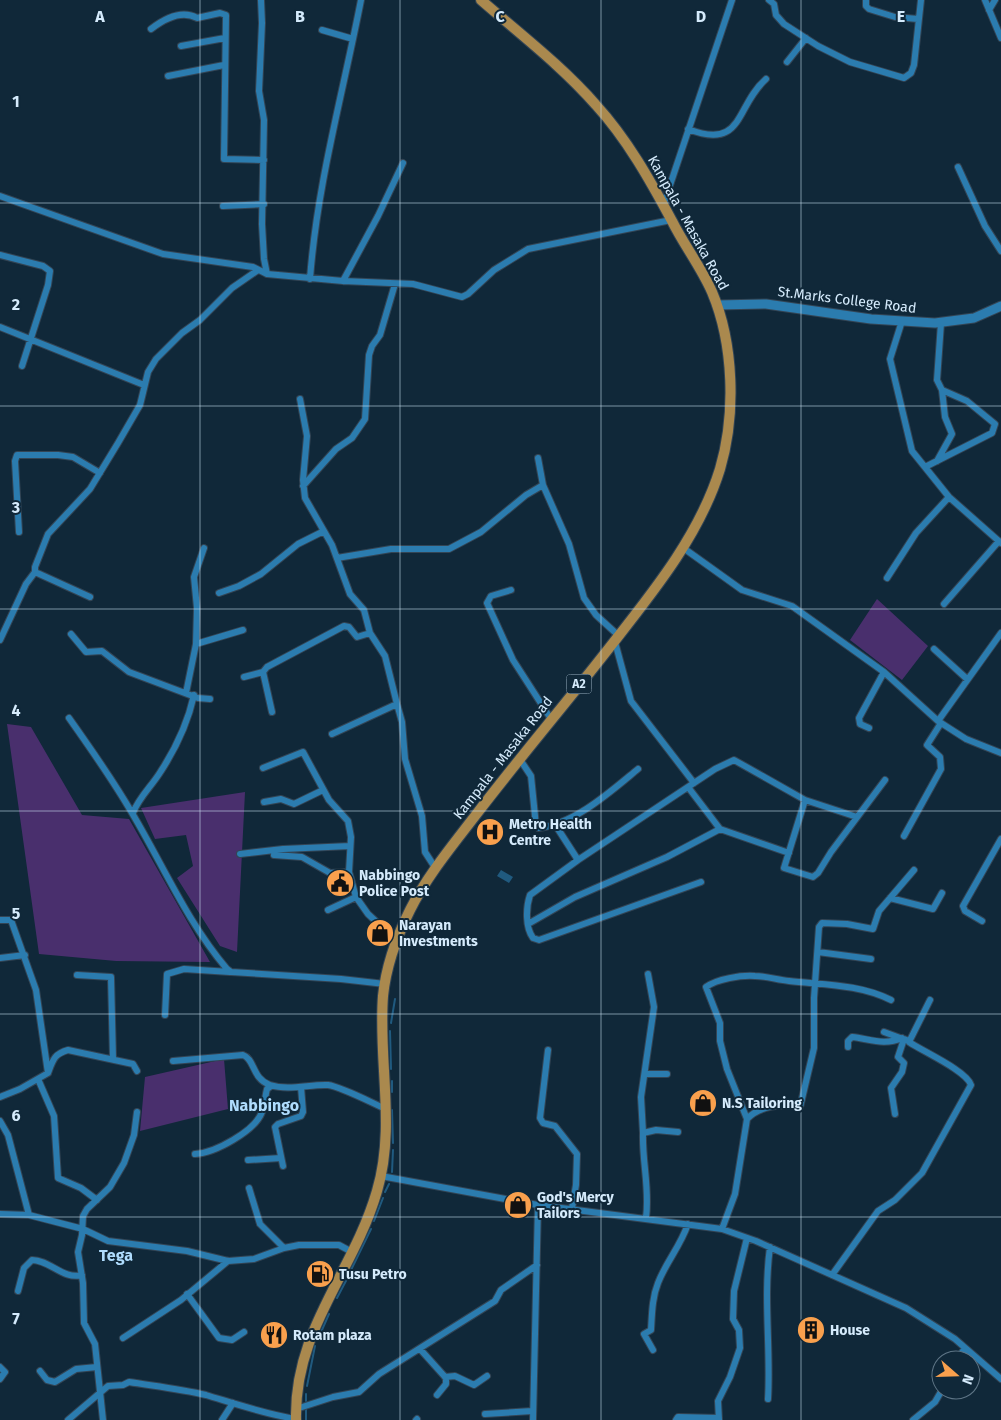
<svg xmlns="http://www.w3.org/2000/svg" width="1001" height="1420" viewBox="0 0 1001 1420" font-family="'Fira Sans',sans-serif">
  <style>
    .green { fill: #492f6d }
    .water { fill: #205a7f }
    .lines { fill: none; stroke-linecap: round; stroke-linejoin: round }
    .stream { stroke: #205a7f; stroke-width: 2 }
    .minor-casing { stroke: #334555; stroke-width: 8 }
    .secondary-casing { stroke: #334555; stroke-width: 11 }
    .primary-casing { stroke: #334555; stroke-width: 12 }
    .minor { stroke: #2b7caf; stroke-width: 6 }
    .secondary { stroke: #2b7caf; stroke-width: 9 }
    .primary { stroke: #aa894e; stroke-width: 10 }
    .grid { fill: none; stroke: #d5ebfc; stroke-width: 1; stroke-opacity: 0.55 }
    .labels { text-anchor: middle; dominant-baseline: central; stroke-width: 4; stroke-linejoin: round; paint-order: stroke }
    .shield { fill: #102839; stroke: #9ab0c2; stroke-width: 1 }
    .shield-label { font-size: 12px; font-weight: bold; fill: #d5ebfc }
    .street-label { font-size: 14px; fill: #d5ebfc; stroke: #102839 }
    .poi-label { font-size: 14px; font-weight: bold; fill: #d5ebfc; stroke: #102839; text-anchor: start }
    .quarter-label { font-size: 16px; font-weight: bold; fill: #afdcfd; stroke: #102839 }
    .grid-label { font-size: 16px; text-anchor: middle; font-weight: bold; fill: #d5ebfc; stroke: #102839; stroke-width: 4; stroke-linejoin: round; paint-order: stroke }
  </style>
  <rect width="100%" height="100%" fill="#102839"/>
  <!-- green -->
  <path class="green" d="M 877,599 L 928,646 L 902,680 L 850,640 Z
    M 7,724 L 31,727 L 82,815 L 129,819 L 210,962 L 116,961 L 39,954 Z
    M 245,792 L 237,952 L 220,946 L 177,878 L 193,866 L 186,835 L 155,839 L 141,808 Z
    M 224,1059 L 228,1109 L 140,1131 L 145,1077 Z"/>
  <!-- water -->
  <path class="water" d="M 501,870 L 513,877 L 509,883 L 497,876 Z"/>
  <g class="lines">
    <!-- stream -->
    <path class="stream" d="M 391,1023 L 395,999
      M 390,1031 L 391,1069
      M 392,1081 L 392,1092
      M 392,1110 L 393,1143
      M 392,1172 L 393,1150
      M 385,1192 L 389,1184
      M 374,1221 L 383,1198
      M 351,1270 L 371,1229
      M 337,1298 L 348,1277
      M 318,1339 L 329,1314
      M 307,1386 L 315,1346
      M 306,1401 L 306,1394
      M 306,1409 L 306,1420"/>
    <defs>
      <path id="minor" d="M 261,0 L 262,23 L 259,91 L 264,120 L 262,224 L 264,259 L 267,274
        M 769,0 L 774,4 L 776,15 L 784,24 L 818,46 L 850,62 L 904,78 L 911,73 L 914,65 L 921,0
        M 866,0 L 866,6 L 869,9 L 895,17 L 918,19
        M 985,0 L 1001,38
        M 989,10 L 995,0
        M 151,29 C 164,19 181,9 197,18 L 220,13 L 226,15 L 224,159 L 264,160
        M 322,30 L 353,39
        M 181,46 L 225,38
        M 787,62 L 806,38
        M 168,76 L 224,65
        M 688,129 C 744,151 735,106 766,79
        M 958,167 L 985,226 L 1001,251
        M 0,196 L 163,254 L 253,267 L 267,274 L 343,281 L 413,284 L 462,297 L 468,294 L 494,270 L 528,249 L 671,220
        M 223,206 L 264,204
        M 663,206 L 732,0
        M 0,255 L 43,266 L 50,271 L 48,285 L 22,366
        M 310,279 C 317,184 343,93 361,0
        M 343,281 L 378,216 L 403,163
        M 902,321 L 890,359 L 912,451 L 949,497 L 1001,543
        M 0,327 L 144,385
        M 300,399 L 307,436 L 303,480 L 305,498 L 332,545 L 350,594 L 364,610 L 370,633 L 385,656 L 397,704
        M 538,458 L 543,485 L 569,544 L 584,598 L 596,615 L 619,636
        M 937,461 L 952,434 L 945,417 L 942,390
        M 925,467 L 992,433 L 995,424 L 967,401 L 942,390 L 937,380 L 941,323
        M 303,486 L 336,449 L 352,438 L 365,419 L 369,355 L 372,346 L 380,335 L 395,284
        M 19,532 L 15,461 L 17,455 L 58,455 L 73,457 L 100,473
        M 682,547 L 742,590 L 792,606 L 884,672 L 938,721 L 966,739 L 1001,753
        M 337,558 L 391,549 L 449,549 L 481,532 L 526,495 L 543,485
        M 35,572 L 90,597
        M 887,578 L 916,533 L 949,497
        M 511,590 L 491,596 L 487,603 L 513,660 L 551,719
        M 219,593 L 239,586 L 261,574 L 298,544 L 324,531
        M 944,604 L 999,541
        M 71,634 L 86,652 L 102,651 L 129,672 L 198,698 L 210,699
        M 0,640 L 26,584 L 35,572 L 35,567 L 48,534 L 90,489 L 118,443 L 140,405 L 148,372 L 156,359 L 182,333 L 200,320 L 232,288 L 258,270
        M 615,642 L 631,701 L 694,783
        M 196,644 L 197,608 L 194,577 L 204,548
        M 934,649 L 967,679
        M 244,677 L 263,672
        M 186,693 L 196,644 L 243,630
        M 272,712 L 263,672 L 267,667 L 344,626 L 349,627 L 357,637 L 370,633
        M 69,718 C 91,749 113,780 132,813 C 163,865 187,922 227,969 L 231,972 L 341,979 L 385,984
        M 938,721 L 1001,633
        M 869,728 L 860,724 L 859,718 L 884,672
        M 332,734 L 397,704 L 402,722 L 405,759 L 422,816 L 425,852 L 436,869
        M 519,758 L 531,776 L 536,826 L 538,828 C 575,824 610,792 638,769
        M 263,768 L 303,752 L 329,800 L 348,821 L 351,837 L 349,872 L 356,897 L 368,914 L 397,941
        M 805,800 L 784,868 L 813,877 L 818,873 L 831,852 L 885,780
        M 264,802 L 281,799 L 294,804 L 323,790
        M 133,813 C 139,797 152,786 161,771 C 176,748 188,722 194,695
        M 556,826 L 578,860 L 715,769 L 734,760 L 805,800 L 857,817
        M 720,829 L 789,853
        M 904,836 L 941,769 L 940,757 L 927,745 L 941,723
        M 240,854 L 283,849 L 350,846
        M 274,855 L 302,857 L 330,873 L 349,872
        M 578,860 L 530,895 C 526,907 525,927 533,938 L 539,940 L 701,882
        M 890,898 L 933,909 L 942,893
        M 328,910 L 356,897
        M 0,920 L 11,920 L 36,990 L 48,1073
        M 982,921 L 965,911 L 963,906 L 1001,839
        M 528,924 L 575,897 L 667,857 L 720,829 L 688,787
        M 818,952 L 871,959
        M 0,958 L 25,955
        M 77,975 L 111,977 L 113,1059
        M 165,1015 L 167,974 L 184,969 L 230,972
        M 884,1032 L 903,1039
        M 848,1047 L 848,1041 L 852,1037 C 870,1039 884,1046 902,1038
        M 548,1050 L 540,1118 L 543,1123 L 555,1126 L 577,1154 L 576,1185 L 572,1208
        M 173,1061 L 243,1055 C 255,1059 252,1079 270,1085 C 289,1091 310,1084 328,1085 C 342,1087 372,1103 386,1109
        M 645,1074 L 667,1074
        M 38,1079 L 54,1116 L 58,1178 L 81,1188 L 97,1200
        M 0,1097 L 20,1089 L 48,1073 C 53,1060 54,1054 68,1050 L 133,1064 L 137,1071
        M 895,1114 L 891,1088 L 902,1072 L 904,1063 L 898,1057 L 904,1039 L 909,1041
        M 747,1119 C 760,1105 782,1104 800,1107 L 814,1048 L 814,998 L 819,927 L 822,923 L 847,924 L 873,929 L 879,911 L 914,870
        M 0,1121 L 8,1135 L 29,1215
        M 643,1133 L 641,1097 L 654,1007 L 648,974
        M 195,1154 C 215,1153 255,1131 262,1112 C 265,1105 265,1096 267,1089 L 271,1086
        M 248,1160 L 281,1158
        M 283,1166 L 275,1127 L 278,1124 L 301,1116 L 303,1112 L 301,1087
        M 381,1176 L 538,1205 L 722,1229 L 756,1241 L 906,1308 L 955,1339 L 1001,1379
        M 249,1188 L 260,1224 L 284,1248
        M 0,1214 L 29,1215 L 83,1229 L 108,1241 L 187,1251 L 228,1261 L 254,1259 L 284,1248 L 299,1245 L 339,1245 L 352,1252
        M 646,1218 C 650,1189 642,1162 643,1133 L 656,1130 L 678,1132
        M 722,1229 L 735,1194 L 747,1119 L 727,1069 L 720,1041 L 720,1023 L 706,987 C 717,979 741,975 755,976 C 766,976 778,980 789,981 C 823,985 859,984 891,1000
        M 832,1275 L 878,1211 L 895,1200 L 922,1173 L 971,1085 C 967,1071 922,1051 909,1042 L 930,1000
        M 18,1291 L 24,1268 L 32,1260 C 50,1260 63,1280 82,1275
        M 187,1294 L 219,1338 L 232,1340 L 244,1332
        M 123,1338 L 181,1300 L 228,1261
        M 420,1349 L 446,1378 L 446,1384 L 437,1395
        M 653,1350 L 644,1334 L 651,1330 C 652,1314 652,1298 658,1283 C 666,1262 680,1247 688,1224
        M 957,1360 L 965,1348
        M 0,1367 L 5,1372 L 0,1379
        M 40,1371 L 47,1380 L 55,1382 L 76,1369 L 97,1367
        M 445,1377 L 455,1376 L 474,1385 L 487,1376
        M 768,1399 C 771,1349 763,1298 770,1247
        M 296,1409 L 333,1397 L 359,1392 L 379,1374 L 495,1301 L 501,1290 L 537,1265
        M 485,1414 L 532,1411
        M 68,1420 L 108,1386 L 123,1385 L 129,1382 C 154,1386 181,1389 206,1395 C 236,1404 265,1414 296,1419
        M 103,1420 L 95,1344 L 84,1323 L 83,1283 L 78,1252 L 82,1235 L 83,1216 L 87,1209 L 110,1187 L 124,1163 L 134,1135 L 137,1112
        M 222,1420 L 233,1403
        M 416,1420 L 417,1419
        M 533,1420 L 538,1205
        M 676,1420 L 678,1417 L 719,1418
        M 719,1420 L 718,1401 L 730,1377 L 740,1348 L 739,1330 L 733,1319 L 734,1291 L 747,1238
        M 913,1420 L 935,1402 L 942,1390"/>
      <path id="secondary" d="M 717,305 L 766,304 L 871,319 L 935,323 L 974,318 L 1001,306"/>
      <path id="primary" d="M 296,1420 C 294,1328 353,1274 377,1191 C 396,1127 378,1061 383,996 C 386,966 397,936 410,910 C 427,876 452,846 475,816 C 520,757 568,701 613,643 C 654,591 700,534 720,469 C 736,415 734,344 712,292 C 701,267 684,245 672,221 C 650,180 627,139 596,105 C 562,66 520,34 481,0"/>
    </defs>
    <!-- minor casing -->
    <use href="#minor" class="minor-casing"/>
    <!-- secondary casing -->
    <use href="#secondary" class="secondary-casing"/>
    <!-- primary casing -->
    <use href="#primary" class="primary-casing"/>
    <!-- minor -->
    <use href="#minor" class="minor"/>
    <!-- secondary -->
    <use href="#secondary" class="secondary"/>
    <!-- primary -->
    <use href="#primary" class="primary"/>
  </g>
  <!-- grid -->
  <path class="grid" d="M 200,0 L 200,1420M 400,0 L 400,1420M 601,0 L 601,1420M 801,0 L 801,1420M 0,203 L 1001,203M 0,406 L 1001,406M 0,609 L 1001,609M 0,811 L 1001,811M 0,1014 L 1001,1014M 0,1217 L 1001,1217"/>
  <!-- icons -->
  <defs>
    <symbol id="hospital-disc" viewBox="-11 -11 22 22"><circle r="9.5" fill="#f9a04d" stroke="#102839"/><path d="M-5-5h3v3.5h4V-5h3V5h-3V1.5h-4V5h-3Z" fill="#111"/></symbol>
    <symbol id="civic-disc" viewBox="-11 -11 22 22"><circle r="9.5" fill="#f9a04d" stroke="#102839"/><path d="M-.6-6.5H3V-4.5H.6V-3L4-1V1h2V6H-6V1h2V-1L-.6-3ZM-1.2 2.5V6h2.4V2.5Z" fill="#111"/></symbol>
    <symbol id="shop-disc" viewBox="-11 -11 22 22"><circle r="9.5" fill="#f9a04d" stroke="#102839"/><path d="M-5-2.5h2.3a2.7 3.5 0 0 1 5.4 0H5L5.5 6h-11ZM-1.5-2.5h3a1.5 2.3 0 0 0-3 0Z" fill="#111"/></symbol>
    <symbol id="fuel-disc" viewBox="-11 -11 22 22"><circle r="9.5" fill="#f9a04d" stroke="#102839"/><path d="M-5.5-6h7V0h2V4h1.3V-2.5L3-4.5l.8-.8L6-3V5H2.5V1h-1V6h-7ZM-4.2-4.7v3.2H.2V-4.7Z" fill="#111"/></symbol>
    <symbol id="building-disc" viewBox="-11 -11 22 22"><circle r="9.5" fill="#f9a04d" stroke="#102839"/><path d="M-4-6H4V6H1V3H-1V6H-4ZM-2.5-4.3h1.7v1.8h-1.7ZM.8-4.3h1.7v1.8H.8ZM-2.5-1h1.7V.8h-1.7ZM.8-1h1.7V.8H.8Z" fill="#111"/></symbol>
    <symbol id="restaurant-disc" viewBox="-11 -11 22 22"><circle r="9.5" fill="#f9a04d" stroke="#102839"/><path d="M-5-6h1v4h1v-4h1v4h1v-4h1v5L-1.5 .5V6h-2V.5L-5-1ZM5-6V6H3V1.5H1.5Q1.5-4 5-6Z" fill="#111"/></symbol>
  </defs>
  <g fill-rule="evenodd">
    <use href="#hospital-disc" x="474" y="816" width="32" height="32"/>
    <use href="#civic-disc" x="324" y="867" width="32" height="32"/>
    <use href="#shop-disc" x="364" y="917" width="32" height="32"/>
    <use href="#shop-disc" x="687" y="1087" width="32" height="32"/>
    <use href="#shop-disc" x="502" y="1189" width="32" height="32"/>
    <use href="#fuel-disc" x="304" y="1258" width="32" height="32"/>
    <use href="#building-disc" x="795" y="1314" width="32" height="32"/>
    <use href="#restaurant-disc" x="258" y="1319" width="32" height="32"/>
  </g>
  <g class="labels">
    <!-- shield labels -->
    <rect class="shield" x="566.5" y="674.5" width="25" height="19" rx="4"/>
    <g class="shield-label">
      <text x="579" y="684">A2</text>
    </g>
    <!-- street labels -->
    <g class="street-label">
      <text transform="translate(688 223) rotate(61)">Kampala - Masaka Road</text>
      <text transform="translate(847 300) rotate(7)">St.Marks College Road</text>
      <text transform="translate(503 758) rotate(-52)">Kampala - Masaka Road</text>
    </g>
    <!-- poi labels -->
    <g class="poi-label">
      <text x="509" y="824">Metro Health<tspan x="509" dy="16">Centre</tspan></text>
      <text x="359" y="875">Nabbingo<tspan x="359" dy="16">Police Post</tspan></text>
      <text x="399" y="925">Narayan<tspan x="399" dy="16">Investments</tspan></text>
      <text x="722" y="1103">N.S Tailoring</text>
      <text x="537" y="1197">God's Mercy<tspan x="537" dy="16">Tailors</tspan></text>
      <text x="339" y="1274">Tusu Petro</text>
      <text x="830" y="1330">House</text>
      <text x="293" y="1335">Rotam plaza</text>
    </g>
    <!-- quarter labels -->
    <g class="quarter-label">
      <text x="264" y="1105">Nabbingo</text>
      <text x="116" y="1255">Tega</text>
    </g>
  </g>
  <g class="grid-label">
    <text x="100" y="22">A</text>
    <text x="300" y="22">B</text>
    <text x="500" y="22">C</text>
    <text x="701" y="22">D</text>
    <text x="901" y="22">E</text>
    <text x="16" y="107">1</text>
    <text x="16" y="310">2</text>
    <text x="16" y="513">3</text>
    <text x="16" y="716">4</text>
    <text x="16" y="919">5</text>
    <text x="16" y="1121">6</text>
    <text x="16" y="1324">7</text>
  </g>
  <!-- north arrow -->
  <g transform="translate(956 1375) rotate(110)"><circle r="24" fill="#102839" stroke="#5f7687"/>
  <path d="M0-4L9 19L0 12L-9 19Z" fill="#f9a04d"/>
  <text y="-8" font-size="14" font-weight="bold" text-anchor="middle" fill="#d5ebfc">N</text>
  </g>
</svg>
